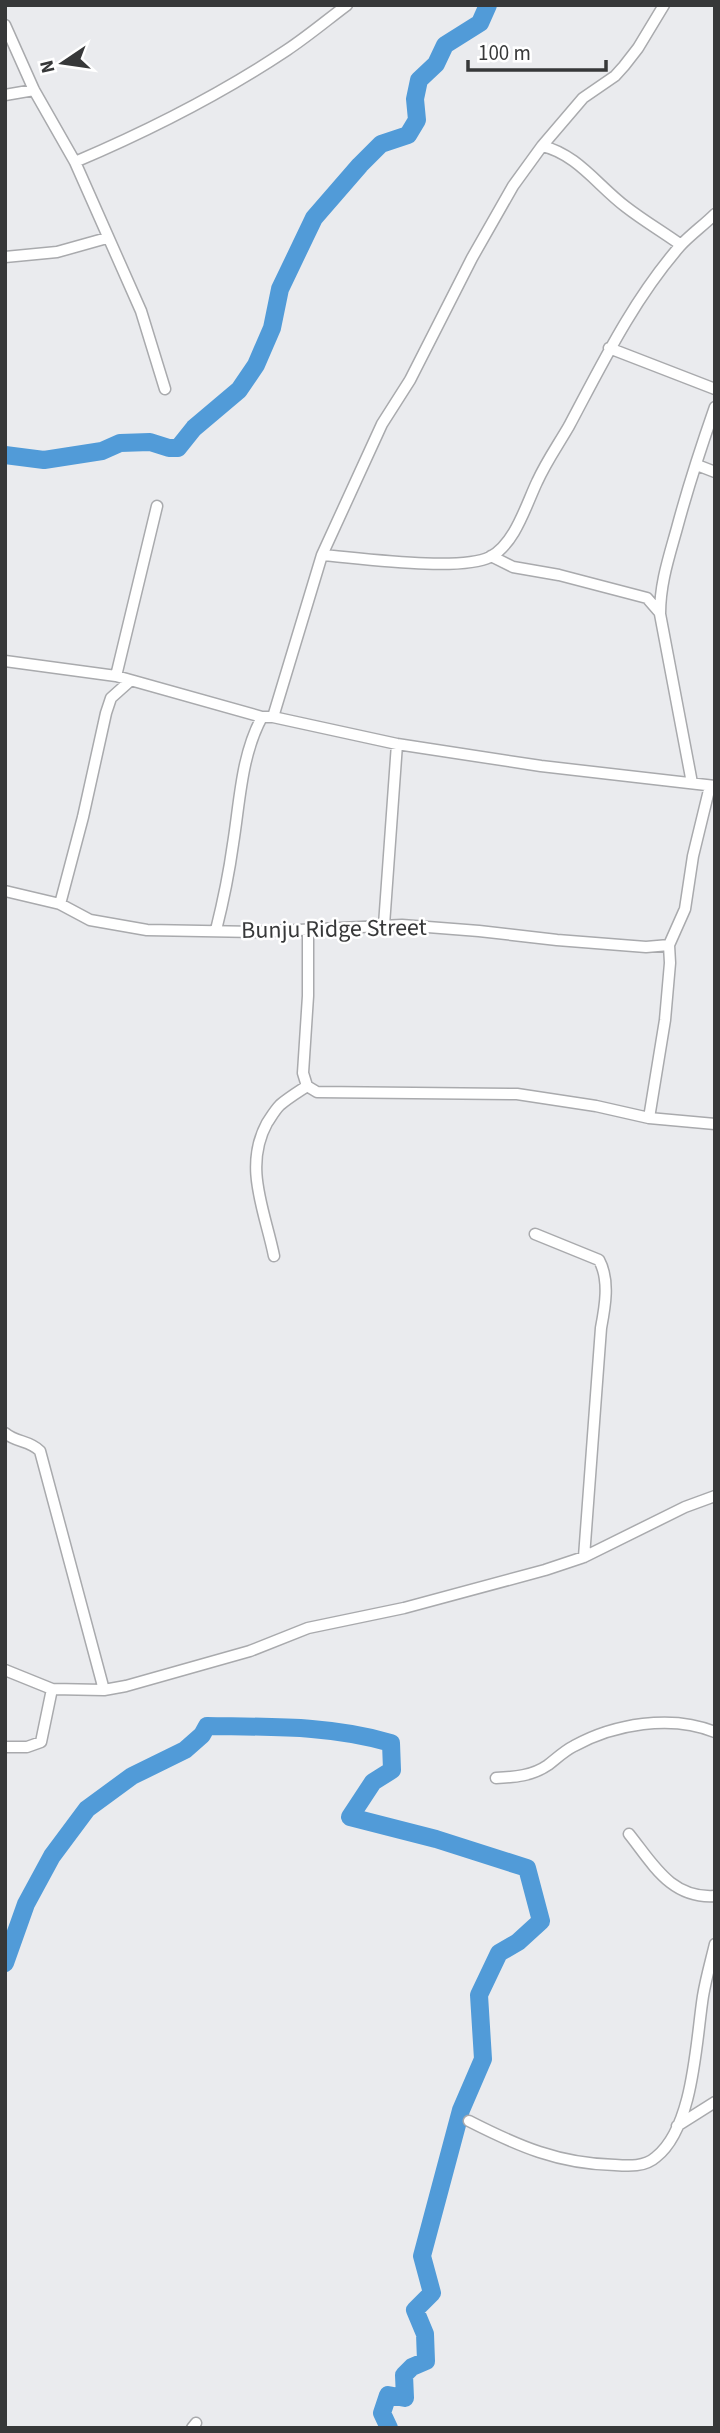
<svg xmlns="http://www.w3.org/2000/svg" width="720" height="2433" viewBox="0 0 720 2433" font-family="'Source Sans 3',sans-serif">
  <style>
    .lines { fill: none; stroke-linecap: round; stroke-linejoin: round }
    .river { stroke: #519bd8; stroke-width: 18 }
    .minor-casing { stroke: #a9aaad; stroke-width: 13 }
    .minor { stroke: #fff; stroke-width: 10 }
    .labels { text-anchor: middle; dominant-baseline: central; stroke-width: 5; stroke-linejoin: round; paint-order: stroke }
    .street-label { font-size: 24px; fill: #373839; stroke: #fff }
  </style>
  <rect width="100%" height="100%" fill="#eaebee"/>
  <g class="lines">
    <!-- river -->
    <path class="river" d="M 5,455 L 44,460 L 102,451 L 120,443 L 150,442 L 169,448 L 178,448 L 194,428 L 239,390 L 256,365 L 272,328 L 280,289 L 314,218 L 360,165 L 381,144 L 408,135 L 417,120 L 415,99 L 419,80 L 436,64 L 445,45 L 480,23 L 488,5
      M 5,1963 L 26,1904 L 52,1856 L 87,1809 L 132,1776 L 185,1750 L 202,1735 L 207,1726 C 269,1727 331,1725 391,1743 L 392,1770 L 373,1782 L 350,1817 L 436,1839 L 527,1868 L 541,1921 L 518,1942 L 499,1953 L 479,1995 L 483,2059 L 461,2110 L 422,2256 L 432,2293 L 415,2310 L 425,2334 L 426,2361 L 412,2367 L 404,2375 L 405,2398 L 388,2395 L 382,2413 L 389,2428"/>
    <defs>
      <path id="minor" d="M 5,25 L 34,90 L 75,162 L 141,311 L 165,389
        M 5,95 L 34,90
        M 542,146 C 577,154 598,186 626,207 C 644,221 663,232 681,245
        M 75,162 C 148,131 221,94 287,50 C 308,36 327,20 347,5
        M 5,257 L 57,252 L 107,238
        M 609,348 L 715,389
        M 697,465 L 715,472
        M 322,555 C 359,558 460,572 490,557 C 515,544 526,505 537,482 C 546,462 558,445 569,426 C 602,364 633,300 680,246 C 690,235 704,225 715,214
        M 491,556 L 513,567 L 559,575 L 647,598 L 660,613
        M 5,661 L 116,676 L 262,717 L 273,717 L 397,744 L 541,766 L 715,786
        M 116,676 L 157,506
        M 273,717 L 322,555 L 382,424 L 410,380 L 472,258 L 513,186 L 542,146 L 583,98 L 615,76 L 624,66 L 638,48 L 664,5
        M 692,783 L 660,614 C 660,583 669,557 677,528 C 688,487 701,447 715,407
        M 5,891 L 60,904 L 90,920 L 147,930 L 257,932 L 402,925 L 479,931 L 557,940 L 646,947 L 669,945
        M 60,904 L 83,817 L 106,713 L 111,698 L 130,681
        M 384,925 L 397,744
        M 216,930 C 223,902 229,873 233,844 C 240,801 241,756 262,717
        M 308,930 L 308,996 L 303,1073 L 307,1086 L 317,1092 L 517,1094 L 596,1106 L 649,1118 L 715,1124
        M 649,1118 L 665,1020 L 670,963 L 669,945 L 685,909 L 693,856 L 710,786
        M 535,1234 L 599,1260 C 610,1280 605,1307 601,1328 L 584,1557
        M 274,1256 C 265,1211 243,1167 267,1123 C 271,1117 275,1110 280,1105 C 288,1098 298,1092 307,1086
        M 5,1433 C 17,1443 29,1440 40,1451 L 104,1690
        M 5,1670 L 52,1689 L 104,1690 L 126,1686 L 250,1651 L 308,1628 L 404,1608 L 545,1570 L 584,1557 L 685,1507 L 715,1496
        M 5,1747 L 27,1747 L 41,1742 L 52,1689
        M 496,1778 C 515,1777 532,1776 548,1765 C 556,1759 564,1751 574,1746 C 614,1724 671,1714 715,1732
        M 629,1834 C 653,1864 671,1899 715,1896
        M 469,2121 C 518,2146 559,2164 615,2165 C 629,2166 645,2167 656,2157 C 694,2127 696,2040 703,1996 C 706,1978 711,1961 715,1944
        M 677,2126 L 715,2102
        M 192,2428 L 196,2423"/>
    </defs>
    <!-- minor casing -->
    <use href="#minor" class="minor-casing"/>
    <!-- minor -->
    <use href="#minor" class="minor"/>
  </g>
  <g class="labels">
    <!-- street labels -->
    <g class="street-label">
      <text transform="translate(334 929) rotate(-1)">Bunju Ridge Street</text>
    </g>
  </g>
  <!-- border -->
  <rect width="720" height="2433" fill="none" stroke="#373839" stroke-width="14"/>
  <!-- north arrow -->
  <g transform="translate(63 63) rotate(257)" stroke="#ffffff" stroke-width="5" paint-order="stroke">
  <path d="M0-5L12 26L0 18L-12 26Z" fill="#373839"/>
  <text y="-10" font-size="19" font-weight="bold" text-anchor="middle" fill="#373839">N</text>
  </g>
  <!-- scale -->
  <path d="M468 60v10h138v-10" fill="none" stroke="#373839" stroke-width="3.5"/>
  <text x="478" y="60" font-size="21" fill="#373839" stroke="#ffffff" stroke-width="5" paint-order="stroke">100 m</text>
</svg>
